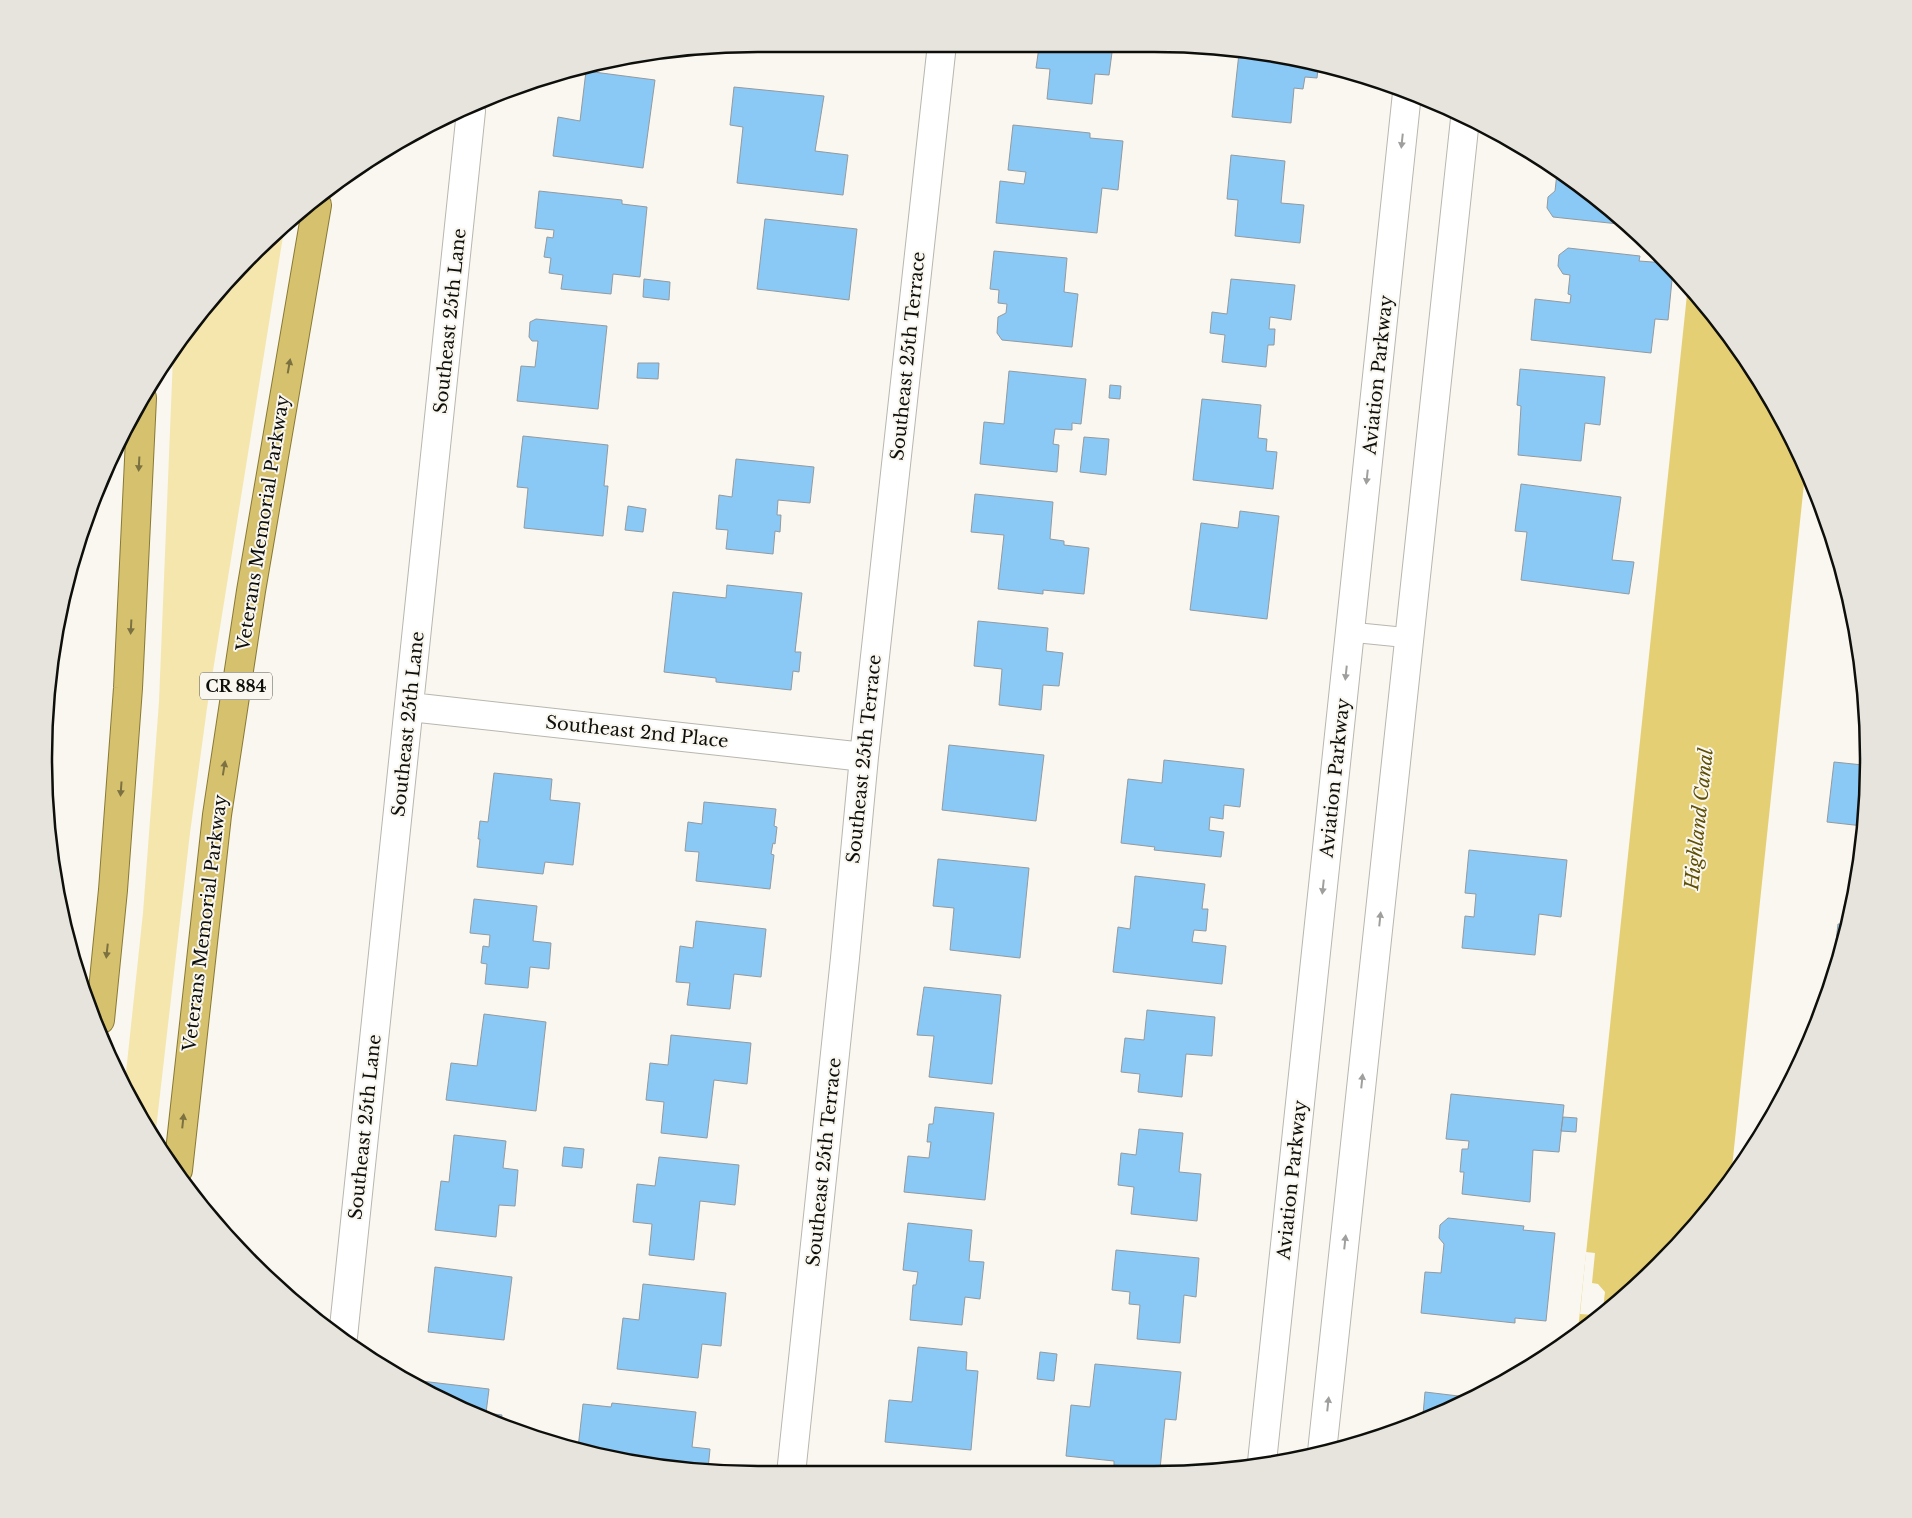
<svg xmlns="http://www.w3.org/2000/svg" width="1912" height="1518" viewBox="0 0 1912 1518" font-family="'Libre Baskerville',serif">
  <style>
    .green { fill: #f4e6ad }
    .water { fill: #e5cf75 }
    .pier { fill: #f9f7ef }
    .building { fill: #8ac8f6; stroke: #939a9f }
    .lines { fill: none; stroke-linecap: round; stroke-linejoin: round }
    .service-casing { stroke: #b8b6ae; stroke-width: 21 }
    .minor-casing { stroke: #b8b6ae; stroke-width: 30 }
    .trunk-casing { stroke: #897933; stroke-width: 30 }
    .service { stroke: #fff; stroke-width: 19 }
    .minor { stroke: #fff; stroke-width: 28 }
    .trunk { stroke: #d6c26e; stroke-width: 28 }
    .oneway { fill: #9f9f9d }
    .oneway2 { fill: #7c7141 }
    .labels { text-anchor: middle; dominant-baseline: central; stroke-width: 4; stroke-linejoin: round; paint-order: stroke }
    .shield { fill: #f9f7ef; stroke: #54544f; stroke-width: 1 }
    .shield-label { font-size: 16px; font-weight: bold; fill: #0e0e0b }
    .street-label { font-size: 18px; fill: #0e0e0b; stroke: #f9f7ef }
    .water-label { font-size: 19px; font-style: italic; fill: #5e4f04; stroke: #f9f7ef }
    .rim { fill: none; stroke: #0e0e0b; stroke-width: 2.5 }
  </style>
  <rect width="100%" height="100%" fill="#f9f7ef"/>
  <!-- green -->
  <path class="green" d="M 284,230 L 207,708 L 190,833 L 155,1138 L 139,1116 L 125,1082 L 143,913 L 159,702 L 173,357 L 253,253 Z"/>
  <!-- water -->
  <path class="water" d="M 1688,285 L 1773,402 L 1805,474 L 1731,1177 L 1720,1195 L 1624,1297 L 1578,1330 Z"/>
  <!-- pier -->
  <path class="pier" d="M 1586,1252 L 1595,1253 L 1592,1283 L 1598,1284 L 1605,1292 L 1603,1309 L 1594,1315 L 1580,1314 Z"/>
  <!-- building -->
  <path class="building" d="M 1021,45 L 1113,45 L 1109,75 L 1095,74 L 1092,104 L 1047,99 L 1050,69 L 1036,68 L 1039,47 Z
    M 1239,53 L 1318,69 L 1317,78 L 1305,77 L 1303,89 L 1294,88 L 1291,123 L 1232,117 Z
    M 586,71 L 655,80 L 643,168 L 553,156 L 558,117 L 580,121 Z
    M 734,87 L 824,96 L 815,151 L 848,155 L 843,195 L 737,183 L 743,127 L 730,125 Z
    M 1013,125 L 1090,133 L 1090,138 L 1123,141 L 1118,190 L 1102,188 L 1097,233 L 996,223 L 1000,181 L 1024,184 L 1026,172 L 1008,170 Z
    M 1231,155 L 1285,161 L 1281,203 L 1304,205 L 1300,243 L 1235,236 L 1238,200 L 1227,199 Z
    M 1557,173 L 1624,221 L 1628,225 L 1553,217 L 1547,208 L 1548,197 L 1555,191 Z
    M 539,191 L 622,200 L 622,204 L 647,207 L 640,277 L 613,274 L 611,294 L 561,289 L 563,275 L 549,273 L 551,258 L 544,257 L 547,237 L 553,238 L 554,230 L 535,228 Z
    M 765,219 L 857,229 L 849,300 L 757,289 Z
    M 1568,248 L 1640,256 L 1639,261 L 1666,263 L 1673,270 L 1668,320 L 1655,319 L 1651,353 L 1531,340 L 1535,299 L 1570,303 L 1571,295 L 1568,294 L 1570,275 L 1563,274 L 1558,266 L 1559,255 Z
    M 994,251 L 1067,258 L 1064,292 L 1078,294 L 1072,347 L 1002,340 L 997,333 L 998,317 L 1006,313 L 1007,304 L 998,303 L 999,290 L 990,289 Z
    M 644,279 L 670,282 L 669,300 L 643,297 Z
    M 1231,279 L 1295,285 L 1291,320 L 1270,317 L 1269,329 L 1275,329 L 1274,345 L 1268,345 L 1266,367 L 1222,362 L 1225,335 L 1210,333 L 1212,312 L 1227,314 Z
    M 536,319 L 607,326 L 598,409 L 517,401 L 521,366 L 535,367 L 538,341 L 532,341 L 529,337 L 530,322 Z
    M 638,363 L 659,363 L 658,379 L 637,378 Z
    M 1520,369 L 1605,377 L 1600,425 L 1585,423 L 1581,461 L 1518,455 L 1521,406 L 1517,405 Z
    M 1009,371 L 1086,379 L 1081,424 L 1072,423 L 1072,430 L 1055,429 L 1053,444 L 1059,445 L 1057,472 L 980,464 L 984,422 L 1004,424 Z
    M 1110,385 L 1121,386 L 1120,399 L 1109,398 Z
    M 1202,399 L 1261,405 L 1258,438 L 1267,439 L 1266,451 L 1277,452 L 1273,489 L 1193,480 Z
    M 523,436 L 608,445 L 604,486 L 608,486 L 603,536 L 524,528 L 528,488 L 517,487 Z
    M 1084,437 L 1109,439 L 1106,475 L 1080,472 Z
    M 736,459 L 814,467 L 810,503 L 778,500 L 777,515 L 781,515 L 780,532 L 775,531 L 773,554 L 726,549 L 728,530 L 716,529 L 719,495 L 732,497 Z
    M 1521,484 L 1621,497 L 1612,560 L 1634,562 L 1629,594 L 1521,580 L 1527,532 L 1515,531 Z
    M 975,494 L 1053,502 L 1050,539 L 1064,541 L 1064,545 L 1089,548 L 1084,594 L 1043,590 L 1043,594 L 998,589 L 1004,535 L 971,532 Z
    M 628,506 L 646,509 L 643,532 L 625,530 Z
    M 1240,511 L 1279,516 L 1267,619 L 1190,610 L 1201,523 L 1238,528 Z
    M 727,585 L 802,593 L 795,652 L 801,652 L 799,672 L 793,671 L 791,690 L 716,682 L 716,678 L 664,672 L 673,592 L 726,598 Z
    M 978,621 L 1048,628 L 1046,651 L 1063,653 L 1059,686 L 1043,685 L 1041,710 L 999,705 L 1002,669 L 974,666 Z
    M 949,745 L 1044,755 L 1036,821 L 942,810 Z
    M 1865,749 L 1867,806 L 1863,826 L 1827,822 L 1834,762 L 1863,765 Z
    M 1164,760 L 1244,769 L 1240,807 L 1224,805 L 1223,819 L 1210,817 L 1209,830 L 1224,832 L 1221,857 L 1154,850 L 1155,847 L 1121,843 L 1128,779 L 1162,783 Z
    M 494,773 L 552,779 L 550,800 L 580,803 L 573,865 L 545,862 L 543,874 L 477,867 L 480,839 L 478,839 L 480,821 L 488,822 Z
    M 704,802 L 776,809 L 774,826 L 777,827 L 775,844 L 773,843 L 771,854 L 774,855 L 770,889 L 696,881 L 699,852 L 685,851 L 688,822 L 702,824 Z
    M 1469,850 L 1567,860 L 1561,917 L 1539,914 L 1535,955 L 1462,948 L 1465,916 L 1474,917 L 1476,894 L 1465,893 Z
    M 938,859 L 1029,868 L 1020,958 L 950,950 L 954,908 L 933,906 Z
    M 1135,876 L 1205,884 L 1202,909 L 1208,909 L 1206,931 L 1194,930 L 1192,942 L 1226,946 L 1222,984 L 1113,972 L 1118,927 L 1130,929 Z
    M 474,899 L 537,906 L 533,941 L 551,943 L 549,969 L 530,967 L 528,988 L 485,984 L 487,964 L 481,963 L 483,946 L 489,947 L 490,935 L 470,933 Z
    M 1844,906 L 1850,907 L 1844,944 L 1832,975 L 1838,924 L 1842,924 Z
    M 696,921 L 766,929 L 761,977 L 734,974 L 730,1009 L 687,1005 L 690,983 L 676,982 L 680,946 L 693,948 Z
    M 924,987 L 1001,995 L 992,1084 L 929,1077 L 934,1036 L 917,1035 Z
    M 1147,1010 L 1215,1017 L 1212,1056 L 1186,1054 L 1182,1097 L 1138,1092 L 1140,1074 L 1121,1072 L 1125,1038 L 1144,1040 Z
    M 484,1014 L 546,1022 L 536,1111 L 446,1100 L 451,1063 L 477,1066 Z
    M 671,1035 L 751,1043 L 747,1084 L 714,1080 L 707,1138 L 661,1133 L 664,1102 L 646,1100 L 650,1063 L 668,1065 Z
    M 1451,1094 L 1564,1105 L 1559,1152 L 1533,1150 L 1530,1202 L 1462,1194 L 1464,1172 L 1460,1172 L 1462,1149 L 1468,1149 L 1469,1141 L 1446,1139 Z
    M 935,1107 L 994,1113 L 985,1200 L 904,1192 L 908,1156 L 929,1158 L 931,1142 L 927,1142 L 929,1124 L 933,1124 Z
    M 1563,1117 L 1577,1118 L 1576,1132 L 1561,1131 Z
    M 1139,1129 L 1183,1133 L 1179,1172 L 1201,1174 L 1197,1221 L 1131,1214 L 1134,1187 L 1118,1185 L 1121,1153 L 1136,1155 Z
    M 454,1135 L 506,1141 L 503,1168 L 518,1170 L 515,1206 L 499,1205 L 496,1237 L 435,1230 L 441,1181 L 449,1182 Z
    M 564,1147 L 584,1149 L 582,1168 L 562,1166 Z
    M 659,1157 L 739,1165 L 735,1205 L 700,1201 L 694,1260 L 649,1255 L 652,1224 L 633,1222 L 637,1184 L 655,1186 Z
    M 1448,1218 L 1524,1226 L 1523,1230 L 1555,1233 L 1546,1321 L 1515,1318 L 1515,1323 L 1421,1313 L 1425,1272 L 1441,1273 L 1444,1244 L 1439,1238 L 1440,1225 Z
    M 908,1223 L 972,1230 L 969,1261 L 984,1262 L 980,1299 L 965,1297 L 962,1325 L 910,1320 L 913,1285 L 916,1285 L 918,1272 L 903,1270 Z
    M 1116,1250 L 1199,1258 L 1196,1297 L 1184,1295 L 1180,1343 L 1137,1339 L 1140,1305 L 1129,1304 L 1130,1292 L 1112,1290 Z
    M 435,1267 L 512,1277 L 504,1340 L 428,1332 Z
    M 643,1284 L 726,1293 L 721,1346 L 702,1344 L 698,1378 L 617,1369 L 623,1318 L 639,1320 Z
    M 918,1347 L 967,1352 L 966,1370 L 978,1371 L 971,1450 L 885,1442 L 889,1400 L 912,1402 Z
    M 1040,1352 L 1057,1354 L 1054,1381 L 1037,1379 Z
    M 1095,1364 L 1181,1372 L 1176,1420 L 1165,1419 L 1160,1469 L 1114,1465 L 1114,1461 L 1066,1456 L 1071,1405 L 1090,1407 Z
    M 421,1381 L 489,1389 L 486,1413 L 502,1415 L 501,1424 L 485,1420 L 420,1385 Z
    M 1425,1392 L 1467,1397 L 1423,1415 Z
    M 612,1403 L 696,1412 L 692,1447 L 710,1449 L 708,1469 L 620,1461 L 578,1448 L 583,1404 L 611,1407 Z"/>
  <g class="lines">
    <defs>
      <path id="service" d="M 1350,632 L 1410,638"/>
      <path id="minor" d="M 410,707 L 864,757
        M 343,1337 L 471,111
        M 1322,1452 L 1465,119
        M 1262,1462 L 1407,93
        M 791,1474 L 845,958 L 864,757 L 942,44"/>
      <path id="trunk" d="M 100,1020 L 113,890 L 128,688 L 142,398
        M 178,1170 L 217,815 L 251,591 L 317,205"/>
    </defs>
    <!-- service casing -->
    <use href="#service" class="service-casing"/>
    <!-- minor casing -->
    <use href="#minor" class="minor-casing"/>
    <!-- trunk casing -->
    <use href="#trunk" class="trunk-casing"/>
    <!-- service -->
    <use href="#service" class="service"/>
    <!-- minor -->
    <use href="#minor" class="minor"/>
    <!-- trunk -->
    <use href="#trunk" class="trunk"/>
  </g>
  <!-- one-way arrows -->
  <defs><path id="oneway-solid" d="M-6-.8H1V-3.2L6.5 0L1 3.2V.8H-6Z" transform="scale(1.25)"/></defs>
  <g class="oneway">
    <use href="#oneway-solid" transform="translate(1402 141) rotate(96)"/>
    <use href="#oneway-solid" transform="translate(1367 477) rotate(96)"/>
    <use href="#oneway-solid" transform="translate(1346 673) rotate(96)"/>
    <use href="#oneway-solid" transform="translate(1323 887) rotate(96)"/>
    <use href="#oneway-solid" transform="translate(1380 919) rotate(-84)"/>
    <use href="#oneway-solid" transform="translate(1362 1081) rotate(-84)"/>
    <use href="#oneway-solid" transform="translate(1345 1242) rotate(-84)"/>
    <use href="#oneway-solid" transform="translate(1328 1404) rotate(-84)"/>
  </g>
  <g class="oneway2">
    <use href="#oneway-solid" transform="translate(289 366) rotate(-80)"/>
    <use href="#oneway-solid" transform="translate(139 464) rotate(93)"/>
    <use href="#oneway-solid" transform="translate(131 627) rotate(93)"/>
    <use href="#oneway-solid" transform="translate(224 768) rotate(-81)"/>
    <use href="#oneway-solid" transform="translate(121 789) rotate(94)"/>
    <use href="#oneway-solid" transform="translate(107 951) rotate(96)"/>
    <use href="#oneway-solid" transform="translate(183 1121) rotate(-84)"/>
  </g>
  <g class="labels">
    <!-- shield labels -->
    <rect class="shield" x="200" y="672.5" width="72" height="27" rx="4"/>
    <g class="shield-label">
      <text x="236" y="686">CR 884</text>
    </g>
    <!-- street labels -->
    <g class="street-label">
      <text transform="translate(450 321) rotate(-84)">Southeast 25th Lane</text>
      <text transform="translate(908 356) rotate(-84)">Southeast 25th Terrace</text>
      <text transform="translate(1378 375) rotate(-84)">Aviation Parkway</text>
      <text transform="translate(263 523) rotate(-81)">Veterans Memorial Parkway</text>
      <text transform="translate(408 724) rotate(-84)">Southeast 25th Lane</text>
      <text transform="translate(637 732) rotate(6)">Southeast 2nd Place</text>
      <text transform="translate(864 759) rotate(-84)">Southeast 25th Terrace</text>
      <text transform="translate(1335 778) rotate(-84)">Aviation Parkway</text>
      <text transform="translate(205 923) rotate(-83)">Veterans Memorial Parkway</text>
      <text transform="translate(365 1127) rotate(-84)">Southeast 25th Lane</text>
      <text transform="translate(824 1162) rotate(-84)">Southeast 25th Terrace</text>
      <text transform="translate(1292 1180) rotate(-84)">Aviation Parkway</text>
    </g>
    <!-- water labels -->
    <g class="water-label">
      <text transform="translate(1699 819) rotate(-84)">Highland Canal</text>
    </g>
  </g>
  <!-- crop -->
  <path d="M0 0H1912V1518H0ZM758 52H1154A706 706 0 0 1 1860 758V760A706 706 0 0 1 1154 1466H758A706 706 0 0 1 52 760V758A706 706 0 0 1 758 52Z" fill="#e6e4dd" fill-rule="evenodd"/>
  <path class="rim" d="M758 52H1154A706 706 0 0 1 1860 758V760A706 706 0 0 1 1154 1466H758A706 706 0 0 1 52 760V758A706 706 0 0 1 758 52Z"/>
</svg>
